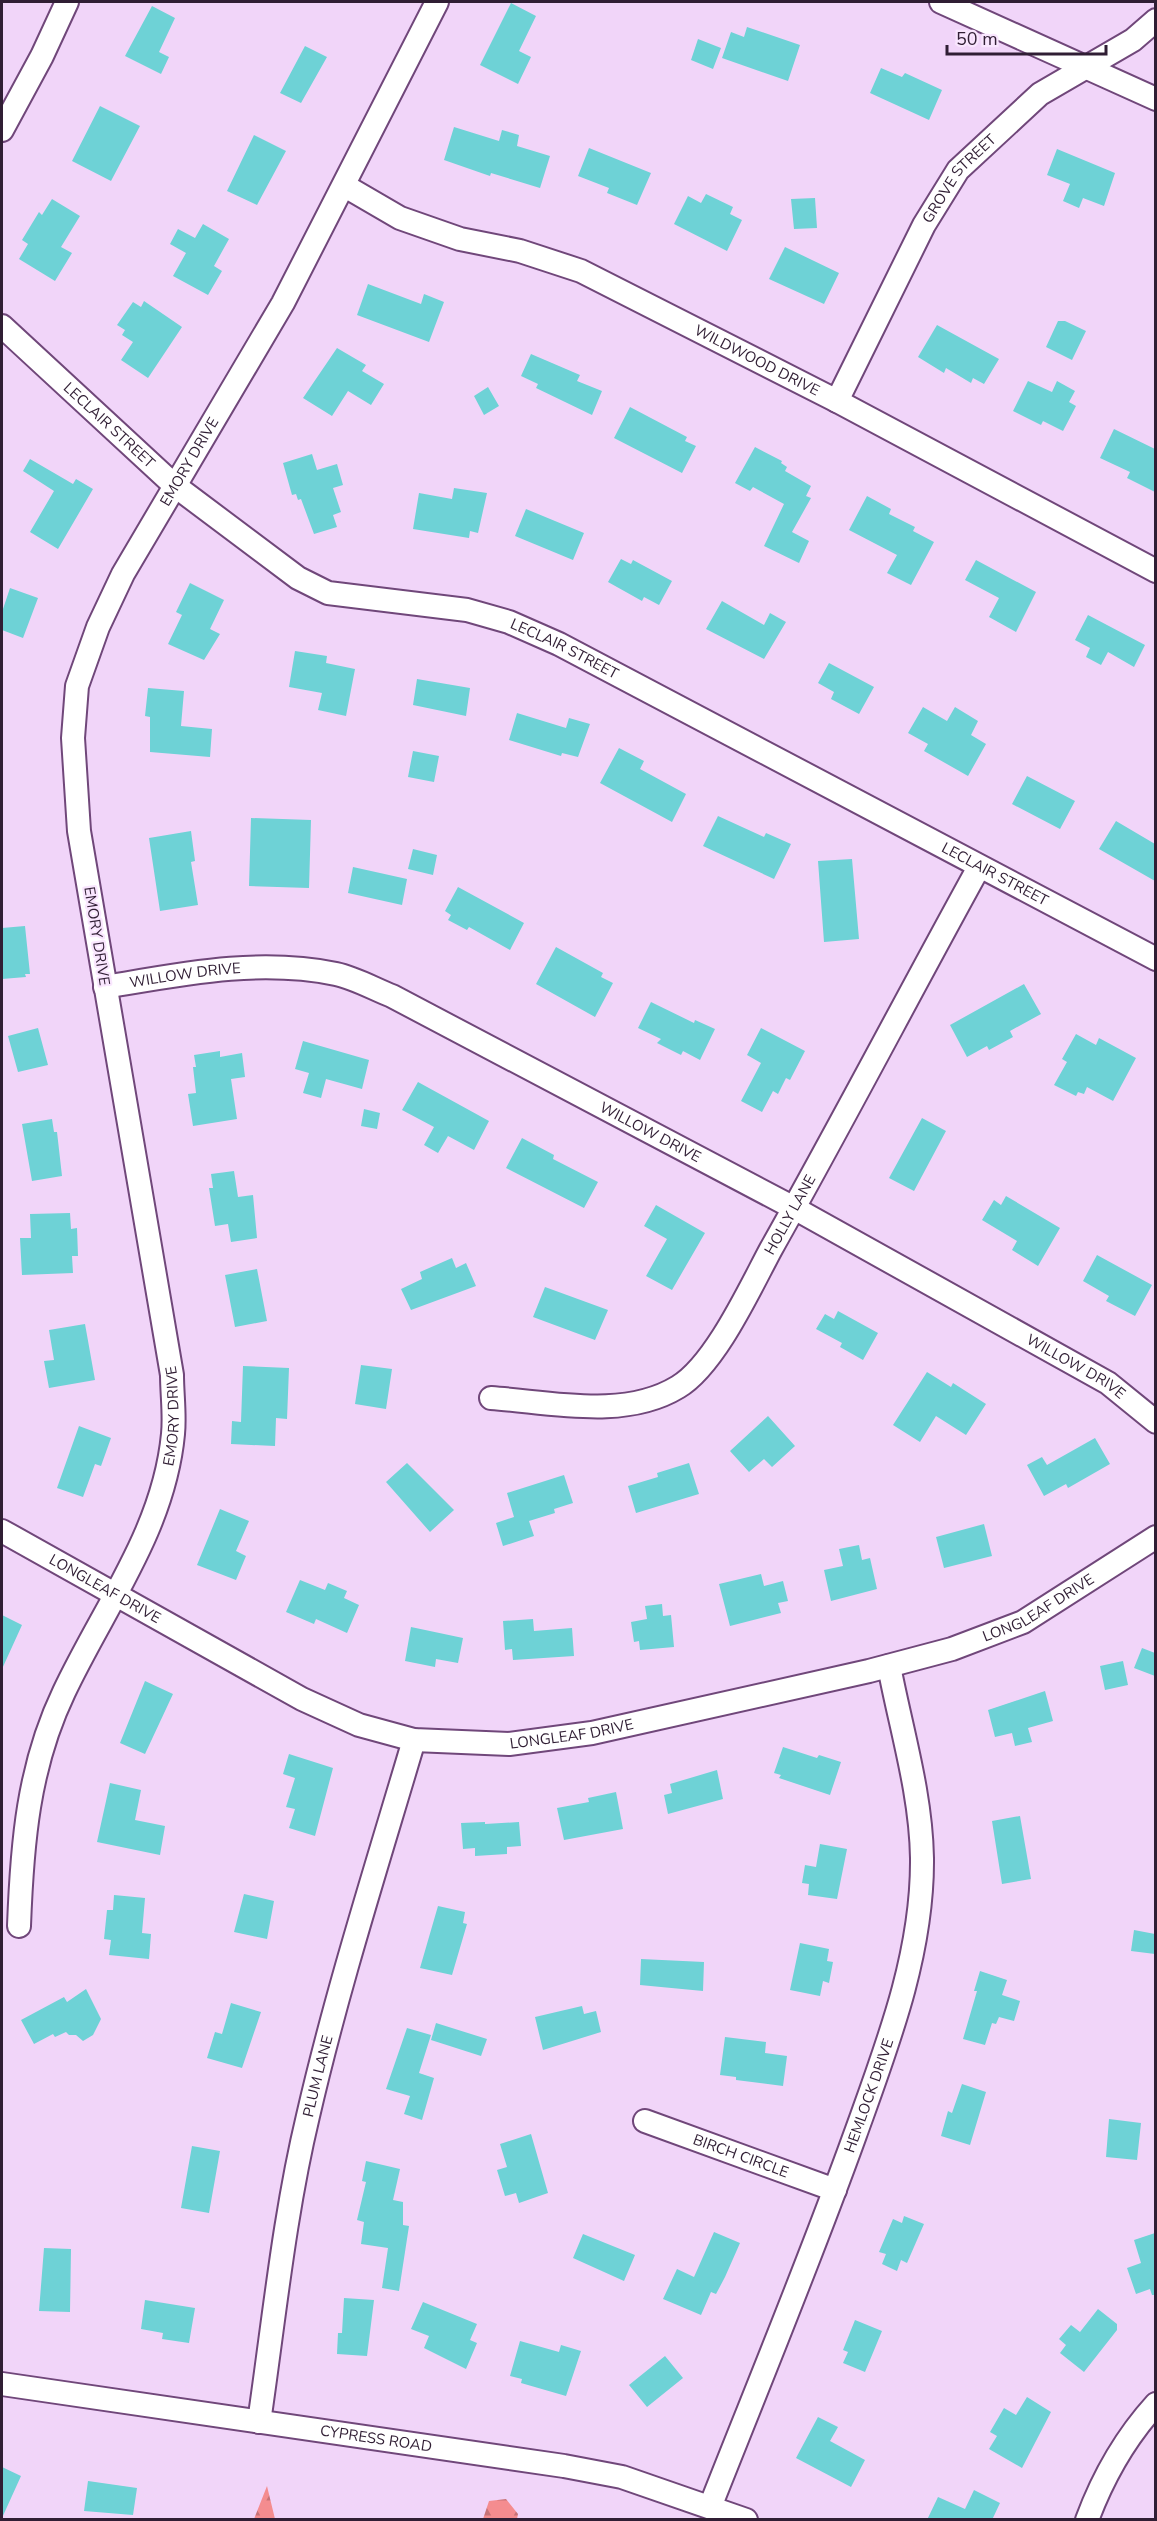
<svg xmlns="http://www.w3.org/2000/svg" width="1157" height="2521" viewBox="0 0 1157 2521" font-family="'Nunito Sans',sans-serif">
  <style>
    .forest { fill: url(#forest-firs) }
    .building { fill: #6ed2d6 }
    .lines { fill: none; stroke-linecap: round; stroke-linejoin: round }
    .street-casing { stroke: #70477a; stroke-width: 26 }
    .street { stroke: #fff; stroke-width: 22 }
    .labels { text-anchor: middle; dominant-baseline: central; stroke-width: 4.5; stroke-linejoin: round; paint-order: stroke }
    .street-label { font-size: 15px; fill: #301e34; stroke: #f9e6fe }
  </style>
  <defs>
    <pattern id="forest-firs" width="22" height="20" patternUnits="userSpaceOnUse" patternTransform="scale(1.5)"><rect width="22" height="20" fill="#f48c8f"/><path d="M5 1l3.5 6h-7zM16 11l3.5 6h-7z" fill="#c67276"/></pattern>
  </defs>
  <rect width="100%" height="100%" fill="#f1d5f9"/>
  <!-- forest -->
  <path class="forest" d="M 267,2486 L 275,2519 L 254,2519 Z
    M 506,2499 L 518,2514 L 517,2519 L 483,2519 L 489,2501 Z"/>
  <!-- building -->
  <path class="building" d="M 511,3 L 536,16 L 519,51 L 531,57 L 518,84 L 480,65 Z
    M 152,6 L 175,18 L 159,52 L 169,57 L 161,74 L 125,56 Z
    M 747,27 L 800,45 L 788,81 L 722,58 L 731,32 L 744,37 Z
    M 698,39 L 721,48 L 713,69 L 691,60 Z
    M 305,46 L 327,57 L 301,103 L 280,93 Z
    M 881,68 L 902,77 L 905,73 L 942,90 L 929,120 L 870,93 Z
    M 100,106 L 140,126 L 111,181 L 72,161 Z
    M 454,127 L 499,141 L 502,130 L 519,135 L 517,146 L 550,156 L 540,188 L 491,173 L 490,176 L 444,160 Z
    M 254,135 L 286,151 L 257,205 L 227,191 Z
    M 589,148 L 651,173 L 637,205 L 607,193 L 609,188 L 578,176 Z
    M 1057,149 L 1115,173 L 1104,206 L 1083,198 L 1079,208 L 1063,201 L 1070,184 L 1047,175 Z
    M 706,194 L 733,207 L 730,214 L 742,220 L 727,251 L 674,224 L 688,196 L 701,203 Z
    M 815,198 L 817,228 L 794,229 L 791,199 Z
    M 52,199 L 80,216 L 61,247 L 72,253 L 55,281 L 19,259 L 28,244 L 22,240 L 39,212 L 42,215 Z
    M 203,224 L 229,239 L 214,266 L 222,271 L 208,295 L 173,276 L 186,253 L 170,244 L 178,229 L 195,238 Z
    M 785,247 L 839,273 L 824,304 L 769,279 Z
    M 368,284 L 421,304 L 424,294 L 444,302 L 429,342 L 357,315 Z
    M 144,301 L 182,327 L 148,378 L 121,360 L 133,342 L 122,335 L 125,330 L 117,325 L 133,302 L 141,307 Z
    M 1058,321 L 1065,321 L 1086,331 L 1072,360 L 1046,347 Z
    M 937,325 L 999,359 L 984,384 L 973,378 L 971,383 L 946,368 L 944,373 L 918,357 Z
    M 337,348 L 366,365 L 362,371 L 384,384 L 371,405 L 348,391 L 332,416 L 303,398 Z
    M 531,354 L 580,375 L 577,381 L 602,391 L 592,415 L 536,388 L 538,384 L 521,376 Z
    M 1028,381 L 1052,392 L 1057,381 L 1075,391 L 1069,402 L 1076,406 L 1063,431 L 1043,421 L 1041,425 L 1013,411 Z
    M 488,387 L 499,406 L 484,415 L 474,396 Z
    M 630,407 L 687,437 L 685,441 L 696,446 L 682,473 L 614,438 Z
    M 1114,429 L 1155,449 L 1155,492 L 1127,478 L 1130,472 L 1100,458 Z
    M 755,447 L 782,461 L 781,463 L 787,467 L 785,471 L 811,486 L 806,496 L 811,498 L 792,532 L 809,541 L 799,563 L 764,546 L 784,504 L 753,487 L 750,491 L 735,483 Z
    M 312,454 L 317,470 L 337,464 L 343,485 L 333,488 L 341,512 L 333,515 L 337,527 L 314,534 L 301,499 L 298,500 L 296,494 L 292,495 L 283,463 Z
    M 30,459 L 73,484 L 76,479 L 93,489 L 58,549 L 30,532 L 54,491 L 23,471 Z
    M 454,488 L 487,493 L 478,533 L 470,531 L 469,538 L 413,529 L 419,493 L 452,499 Z
    M 867,496 L 891,509 L 889,514 L 915,527 L 913,531 L 934,542 L 911,585 L 887,573 L 897,555 L 849,530 Z
    M 526,509 L 584,533 L 573,560 L 515,536 Z
    M 621,559 L 631,564 L 633,560 L 672,581 L 659,605 L 644,597 L 642,601 L 608,582 Z
    M 976,560 L 1036,592 L 1016,632 L 989,617 L 999,598 L 965,580 Z
    M 190,583 L 224,600 L 210,629 L 220,634 L 204,660 L 168,644 L 182,615 L 176,612 Z
    M 10,588 L 38,598 L 23,638 L 2,630 L 2,612 Z
    M 722,601 L 764,625 L 770,613 L 786,622 L 764,659 L 706,629 Z
    M 1088,615 L 1145,645 L 1134,667 L 1108,652 L 1101,665 L 1086,657 L 1090,648 L 1075,640 Z
    M 295,651 L 327,656 L 326,663 L 355,669 L 346,716 L 318,710 L 322,693 L 289,687 Z
    M 829,663 L 874,687 L 859,714 L 831,699 L 834,692 L 818,683 Z
    M 417,679 L 470,688 L 466,716 L 413,705 Z
    M 148,688 L 184,691 L 181,726 L 212,729 L 210,757 L 150,752 L 150,717 L 145,716 Z
    M 923,707 L 947,721 L 955,707 L 978,721 L 971,735 L 986,744 L 968,776 L 924,751 L 928,744 L 908,733 Z
    M 517,713 L 566,728 L 569,718 L 590,724 L 578,757 L 562,753 L 561,756 L 509,740 Z
    M 619,748 L 644,761 L 640,769 L 686,794 L 672,822 L 600,783 Z
    M 413,751 L 439,756 L 434,782 L 408,777 Z
    M 1027,776 L 1075,801 L 1060,829 L 1012,804 Z
    M 718,816 L 764,837 L 766,833 L 791,844 L 774,879 L 703,846 Z
    M 251,818 L 311,820 L 309,888 L 249,886 Z
    M 1116,821 L 1155,844 L 1155,881 L 1099,849 Z
    M 191,831 L 195,861 L 191,862 L 198,905 L 160,911 L 149,838 Z
    M 413,849 L 437,855 L 433,875 L 408,869 Z
    M 852,859 L 859,939 L 824,942 L 818,861 Z
    M 353,867 L 407,879 L 402,905 L 348,893 Z
    M 458,887 L 524,923 L 510,950 L 469,927 L 467,930 L 448,920 L 451,915 L 445,911 Z
    M 25,926 L 30,974 L 25,974 L 26,977 L 2,979 L 2,928 Z
    M 556,947 L 603,973 L 601,977 L 613,983 L 595,1017 L 536,984 Z
    M 1024,984 L 1041,1014 L 1010,1031 L 1013,1037 L 989,1050 L 987,1046 L 967,1057 L 950,1025 Z
    M 651,1002 L 694,1023 L 695,1020 L 715,1029 L 700,1060 L 683,1051 L 681,1055 L 657,1043 L 661,1039 L 638,1028 Z
    M 38,1028 L 48,1065 L 18,1072 L 8,1036 Z
    M 761,1028 L 805,1051 L 790,1080 L 786,1078 L 778,1094 L 773,1091 L 762,1112 L 741,1101 L 761,1063 L 747,1055 Z
    M 1076,1034 L 1096,1045 L 1099,1038 L 1136,1058 L 1113,1101 L 1087,1087 L 1084,1094 L 1078,1092 L 1076,1096 L 1054,1085 L 1067,1062 L 1062,1059 Z
    M 303,1041 L 369,1060 L 362,1089 L 326,1079 L 321,1098 L 303,1093 L 309,1073 L 295,1069 Z
    M 220,1051 L 220,1057 L 242,1053 L 245,1077 L 231,1079 L 237,1119 L 193,1126 L 188,1094 L 196,1093 L 193,1067 L 196,1067 L 194,1055 Z
    M 418,1082 L 489,1121 L 474,1150 L 448,1136 L 438,1153 L 424,1145 L 434,1127 L 402,1110 Z
    M 364,1109 L 380,1113 L 377,1129 L 361,1126 Z
    M 922,1118 L 946,1131 L 914,1191 L 889,1178 Z
    M 52,1119 L 54,1132 L 57,1132 L 62,1176 L 32,1181 L 22,1124 Z
    M 522,1138 L 554,1155 L 553,1159 L 598,1182 L 584,1208 L 506,1168 Z
    M 234,1171 L 238,1197 L 253,1195 L 257,1238 L 231,1242 L 228,1224 L 215,1226 L 209,1188 L 213,1188 L 211,1174 Z
    M 1006,1196 L 1060,1228 L 1038,1266 L 1012,1250 L 1017,1241 L 982,1220 L 994,1200 L 1001,1205 Z
    M 656,1205 L 705,1233 L 672,1290 L 646,1276 L 667,1239 L 644,1226 Z
    M 70,1213 L 71,1229 L 77,1228 L 78,1256 L 72,1256 L 73,1273 L 22,1275 L 20,1238 L 31,1238 L 30,1214 Z
    M 1097,1255 L 1152,1285 L 1135,1316 L 1106,1301 L 1109,1296 L 1083,1281 Z
    M 452,1258 L 456,1268 L 466,1263 L 476,1286 L 411,1310 L 401,1289 L 422,1279 L 420,1272 Z
    M 257,1269 L 267,1321 L 235,1327 L 225,1275 Z
    M 545,1287 L 608,1310 L 595,1340 L 533,1317 Z
    M 838,1311 L 878,1333 L 863,1360 L 840,1347 L 842,1343 L 816,1329 L 825,1314 L 834,1319 Z
    M 85,1324 L 95,1380 L 49,1388 L 44,1361 L 54,1360 L 49,1330 Z
    M 361,1365 L 392,1369 L 386,1409 L 355,1404 Z
    M 243,1366 L 289,1368 L 287,1419 L 276,1418 L 275,1446 L 231,1444 L 232,1421 L 241,1422 Z
    M 927,1372 L 951,1387 L 953,1383 L 986,1404 L 966,1435 L 936,1416 L 920,1442 L 893,1425 Z
    M 768,1416 L 795,1446 L 772,1467 L 764,1459 L 749,1472 L 730,1451 Z
    M 79,1426 L 111,1438 L 101,1466 L 95,1464 L 83,1497 L 57,1488 Z
    M 1095,1438 L 1110,1464 L 1068,1488 L 1066,1484 L 1044,1496 L 1027,1465 L 1042,1457 L 1047,1465 Z
    M 407,1463 L 454,1510 L 430,1532 L 386,1482 Z
    M 689,1463 L 699,1494 L 636,1513 L 628,1486 L 658,1477 L 657,1473 Z
    M 564,1475 L 573,1503 L 554,1509 L 555,1513 L 529,1521 L 534,1536 L 503,1546 L 496,1523 L 514,1517 L 507,1493 Z
    M 220,1509 L 249,1521 L 236,1551 L 246,1556 L 236,1580 L 197,1565 Z
    M 984,1524 L 992,1556 L 944,1568 L 936,1537 Z
    M 859,1545 L 862,1560 L 870,1558 L 877,1589 L 831,1601 L 824,1570 L 843,1566 L 839,1549 Z
    M 761,1574 L 764,1586 L 783,1581 L 788,1601 L 778,1603 L 781,1613 L 730,1626 L 719,1584 Z
    M 300,1580 L 325,1590 L 328,1583 L 347,1591 L 344,1598 L 359,1605 L 347,1633 L 316,1619 L 314,1624 L 286,1612 Z
    M 662,1604 L 663,1616 L 671,1615 L 674,1647 L 640,1650 L 639,1641 L 634,1642 L 631,1622 L 647,1619 L 645,1606 Z
    M 2,1615 L 22,1625 L 2,1669 Z
    M 533,1619 L 534,1631 L 572,1628 L 574,1656 L 513,1660 L 512,1649 L 505,1650 L 503,1621 Z
    M 411,1627 L 463,1638 L 458,1663 L 436,1659 L 435,1667 L 405,1661 Z
    M 1142,1648 L 1155,1653 L 1155,1676 L 1134,1668 Z
    M 1123,1661 L 1128,1685 L 1105,1690 L 1100,1666 Z
    M 145,1681 L 173,1694 L 145,1754 L 120,1743 Z
    M 1045,1691 L 1053,1721 L 1028,1728 L 1032,1742 L 1015,1746 L 1012,1733 L 995,1737 L 988,1710 Z
    M 783,1747 L 817,1758 L 819,1755 L 841,1762 L 830,1795 L 779,1778 L 781,1775 L 774,1773 Z
    M 289,1754 L 333,1768 L 315,1836 L 289,1828 L 295,1809 L 286,1807 L 295,1778 L 283,1774 Z
    M 717,1770 L 723,1799 L 668,1814 L 664,1795 L 672,1793 L 670,1784 Z
    M 110,1783 L 141,1790 L 135,1820 L 165,1826 L 160,1855 L 97,1842 Z
    M 616,1792 L 623,1829 L 564,1840 L 557,1808 L 589,1802 L 588,1798 Z
    M 1020,1816 L 1031,1879 L 1002,1884 L 992,1821 Z
    M 485,1822 L 485,1824 L 519,1822 L 521,1846 L 507,1847 L 507,1854 L 475,1856 L 475,1848 L 463,1849 L 461,1823 Z
    M 820,1844 L 847,1849 L 837,1899 L 808,1895 L 809,1884 L 802,1883 L 805,1865 L 816,1867 Z
    M 244,1894 L 274,1901 L 267,1939 L 234,1932 Z
    M 114,1895 L 145,1898 L 142,1933 L 151,1934 L 149,1959 L 109,1955 L 111,1940 L 104,1939 L 107,1910 L 113,1910 Z
    M 438,1906 L 465,1912 L 463,1923 L 467,1924 L 452,1975 L 420,1968 Z
    M 1134,1930 L 1155,1934 L 1155,1954 L 1131,1951 Z
    M 800,1943 L 829,1949 L 827,1961 L 833,1962 L 829,1983 L 823,1981 L 820,1996 L 790,1990 Z
    M 641,1959 L 704,1962 L 703,1991 L 640,1985 Z
    M 980,1971 L 1007,1980 L 1002,1995 L 1020,2001 L 1014,2021 L 999,2017 L 996,2024 L 992,2023 L 985,2045 L 963,2039 L 977,1991 L 974,1991 Z
    M 86,1989 L 101,2019 L 93,2035 L 83,2041 L 76,2035 L 69,2035 L 66,2032 L 55,2037 L 53,2034 L 34,2044 L 21,2020 L 64,1997 L 67,2002 Z
    M 231,2003 L 261,2012 L 242,2068 L 207,2058 L 215,2032 L 222,2034 Z
    M 582,2006 L 584,2014 L 596,2011 L 601,2032 L 543,2050 L 535,2017 Z
    M 436,2023 L 487,2039 L 481,2056 L 431,2040 Z
    M 407,2028 L 431,2035 L 419,2073 L 434,2078 L 422,2120 L 404,2114 L 410,2096 L 386,2089 Z
    M 725,2037 L 766,2042 L 765,2053 L 787,2056 L 783,2086 L 736,2080 L 736,2077 L 720,2075 Z
    M 962,2084 L 986,2092 L 970,2145 L 941,2136 L 948,2111 L 952,2113 Z
    M 1109,2119 L 1141,2123 L 1137,2160 L 1106,2157 Z
    M 531,2134 L 548,2193 L 519,2203 L 516,2193 L 505,2196 L 497,2170 L 507,2167 L 500,2144 Z
    M 192,2146 L 220,2151 L 209,2213 L 181,2208 Z
    M 366,2161 L 400,2169 L 393,2200 L 403,2202 L 403,2225 L 409,2226 L 399,2291 L 382,2288 L 388,2248 L 361,2244 L 364,2222 L 357,2220 L 366,2182 L 362,2181 Z
    M 904,2216 L 924,2224 L 907,2263 L 901,2260 L 897,2271 L 882,2264 L 886,2254 L 879,2252 L 893,2219 L 902,2223 Z
    M 714,2232 L 740,2243 L 725,2277 L 716,2294 L 711,2292 L 701,2315 L 663,2299 L 677,2269 L 694,2277 Z
    M 1155,2233 L 1155,2295 L 1152,2295 L 1150,2289 L 1136,2294 L 1127,2268 L 1141,2263 L 1134,2240 Z
    M 583,2234 L 635,2255 L 624,2281 L 573,2258 Z
    M 44,2248 L 71,2249 L 70,2312 L 39,2311 Z
    M 344,2298 L 374,2300 L 367,2356 L 337,2354 L 338,2333 L 342,2333 Z
    M 145,2300 L 195,2308 L 189,2343 L 162,2339 L 163,2333 L 141,2329 Z
    M 423,2302 L 477,2324 L 470,2340 L 477,2343 L 466,2369 L 424,2348 L 429,2336 L 411,2329 Z
    M 1098,2309 L 1117,2324 L 1117,2330 L 1084,2372 L 1060,2353 L 1066,2345 L 1059,2339 L 1071,2325 L 1080,2332 Z
    M 855,2320 L 882,2331 L 865,2372 L 843,2363 L 848,2352 L 843,2350 Z
    M 520,2341 L 559,2352 L 561,2345 L 581,2351 L 566,2396 L 521,2383 L 522,2379 L 510,2376 Z
    M 665,2356 L 683,2378 L 647,2407 L 629,2385 Z
    M 1027,2397 L 1051,2412 L 1022,2468 L 989,2449 L 997,2436 L 990,2432 L 1004,2408 L 1016,2415 Z
    M 818,2417 L 838,2427 L 830,2441 L 865,2460 L 851,2487 L 796,2458 Z
    M 2,2467 L 21,2476 L 2,2518 Z
    M 88,2481 L 137,2488 L 133,2515 L 84,2511 Z
    M 974,2490 L 1000,2503 L 992,2520 L 927,2520 L 938,2497 L 965,2509 Z"/>
  <g class="lines">
    <defs>
      <g id="street">
        <path d="M 941,2 L 1156,99"/>
        <path d="M 2,130 L 42,56 L 67,2"/>
        <path id="s1" d="M 345,186 L 400,218 L 460,239 L 520,251 L 581,271 L 837,401 L 1156,571"/>
        <path id="s2" d="M 2,326 L 174,485 L 298,578 L 328,593 L 467,610 L 509,622 L 559,644 L 1156,959"/>
        <path id="s3" d="M 837,401 L 924,225 L 958,170 L 1040,94 L 1133,40 L 1156,20"/>
        <path id="s4" d="M 105,987 C 182,974 258,958 336,974 C 355,978 374,989 392,996 L 794,1208 L 1108,1383 L 1156,1422"/>
        <path id="s5" d="M 491,1398 C 550,1402 624,1420 678,1387 C 715,1365 750,1288 771,1249 C 842,1123 909,994 979,867"/>
        <path id="s6" d="M 2,1531 L 302,1699 L 359,1725 L 414,1740 L 509,1744 L 592,1733 L 869,1671 L 952,1649 L 1023,1622 L 1156,1537"/>
        <path id="s7" d="M 19,1926 C 22,1844 28,1767 64,1692 C 104,1607 164,1530 173,1434 C 175,1415 172,1394 172,1375 L 79,831 L 73,738 L 77,686 L 98,627 L 123,574 L 283,303 L 437,2"/>
        <path id="s8" d="M 645,2121 L 835,2190"/>
        <path id="s9" d="M 2,2384 L 564,2466 L 622,2477 L 746,2520"/>
        <path id="s10" d="M 259,2422 C 274,2320 284,2216 308,2116 C 337,1990 377,1865 414,1740"/>
        <path id="s11" d="M 710,2507 C 759,2383 810,2260 855,2135 C 887,2046 923,1954 922,1858 C 921,1793 901,1729 889,1666"/>
        <path d="M 1087,2520 C 1103,2477 1125,2438 1156,2404"/>
      </g>
    </defs>
    <!-- street casing -->
    <use href="#street" class="street-casing"/>
    <!-- street -->
    <use href="#street" class="street"/>
  </g>
  <g class="labels">
    <!-- street labels -->
    <g class="street-label">
      <text stroke="none"><textPath href="#s3" startOffset="255">GROVE STREET</textPath></text>
      <text stroke="none"><textPath href="#s1" startOffset="450">WILDWOOD DRIVE</textPath></text>
      <text stroke="none"><textPath href="#s2" startOffset="146">LECLAIR STREET</textPath></text>
      <text stroke="none"><textPath href="#s7" startOffset="1530">EMORY DRIVE</textPath></text>
      <text stroke="none"><textPath href="#s2" startOffset="668">LECLAIR STREET</textPath></text>
      <text stroke="none"><textPath href="#s2" startOffset="1154">LECLAIR STREET</textPath></text>
      <text transform="translate(97 936) rotate(81)">EMORY DRIVE</text>
      <text stroke="none"><textPath href="#s4" startOffset="81">WILLOW DRIVE</textPath></text>
      <text stroke="none"><textPath href="#s4" startOffset="585">WILLOW DRIVE</textPath></text>
      <text stroke="none"><textPath href="#s5" startOffset="398">HOLLY LANE</textPath></text>
      <text stroke="none"><textPath href="#s4" startOffset="1071">WILLOW DRIVE</textPath></text>
      <text stroke="none"><textPath href="#s7" startOffset="540">EMORY DRIVE</textPath></text>
      <text stroke="none"><textPath href="#s6" startOffset="118">LONGLEAF DRIVE</textPath></text>
      <text stroke="none"><textPath href="#s6" startOffset="1108">LONGLEAF DRIVE</textPath></text>
      <text stroke="none"><textPath href="#s6" startOffset="622">LONGLEAF DRIVE</textPath></text>
      <text stroke="none"><textPath href="#s10" startOffset="351">PLUM LANE</textPath></text>
      <text stroke="none"><textPath href="#s11" startOffset="441">HEMLOCK DRIVE</textPath></text>
      <text stroke="none"><textPath href="#s8" startOffset="102">BIRCH CIRCLE</textPath></text>
      <text stroke="none"><textPath href="#s9" startOffset="378">CYPRESS ROAD</textPath></text>
    </g>
  </g>
  <!-- border -->
  <rect width="1157" height="2521" fill="none" stroke="#301e34" stroke-width="6"/>
  <!-- scale -->
  <path d="M947 45v9h159v-9" fill="none" stroke="#301e34" stroke-width="3"/>
  <text x="956" y="45" font-size="18" fill="#301e34" stroke="#f9e6fe" stroke-width="4.5" paint-order="stroke">50 m</text>
</svg>
